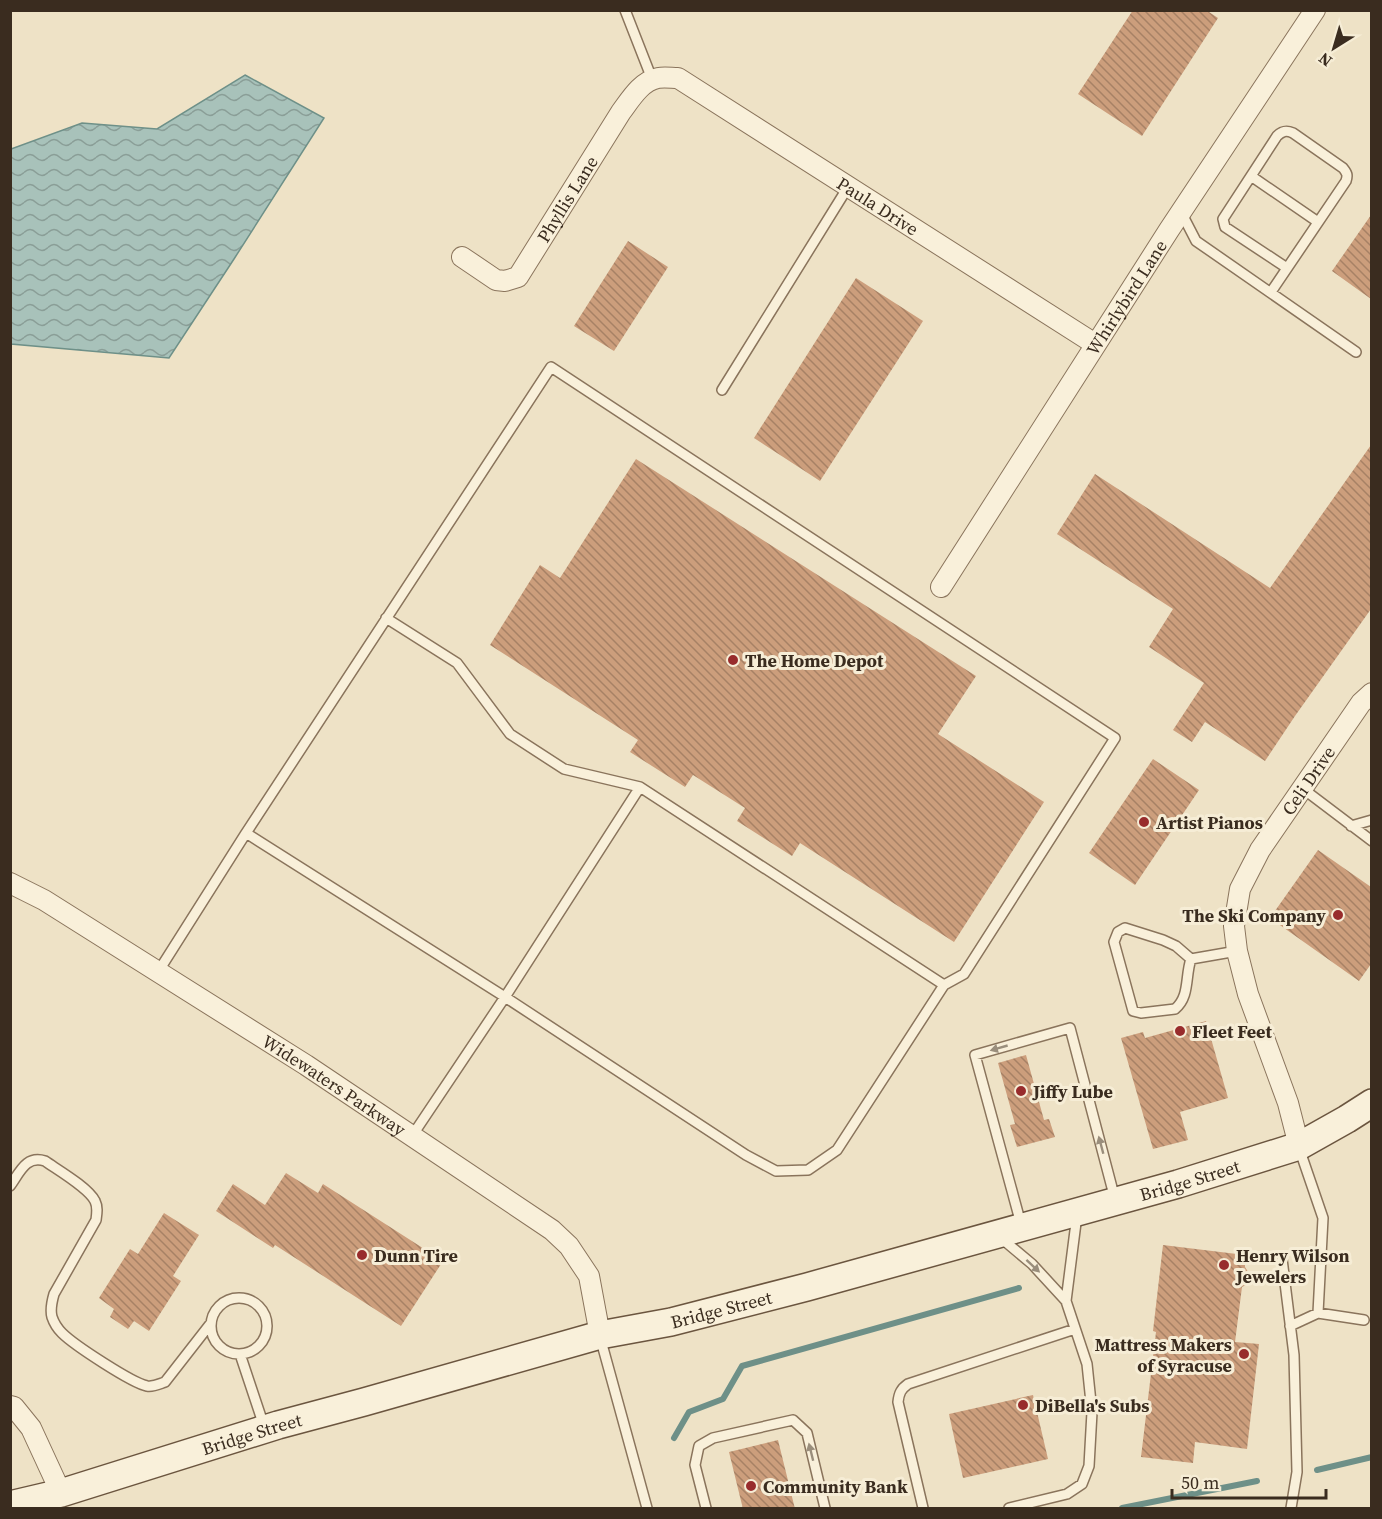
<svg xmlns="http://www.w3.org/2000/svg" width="1382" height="1519" viewBox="0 0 1382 1519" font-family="'Source Serif 4',serif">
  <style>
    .water { fill: url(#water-waves); stroke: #6e9088; stroke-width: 1.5 }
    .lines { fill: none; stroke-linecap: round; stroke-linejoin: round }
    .stream { stroke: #6e9088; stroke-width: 6 }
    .building { fill: url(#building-back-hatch) }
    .lane-casing { stroke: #8a745c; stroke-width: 12 }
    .street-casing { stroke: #8a745c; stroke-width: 22 }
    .secondary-casing { stroke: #6b553f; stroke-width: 30 }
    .lane { stroke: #f9f0da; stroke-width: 9 }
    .street { stroke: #f9f0da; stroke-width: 20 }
    .secondary { stroke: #f9f0da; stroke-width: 27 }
    .oneway { fill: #9a8e7c }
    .poi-dot { fill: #982c2c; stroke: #f6edd6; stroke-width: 2 }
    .labels { text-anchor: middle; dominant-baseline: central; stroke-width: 6; stroke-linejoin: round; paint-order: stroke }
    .street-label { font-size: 18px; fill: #3a2c1f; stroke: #f6edd6 }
    .poi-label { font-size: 18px; font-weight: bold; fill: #3a2c1f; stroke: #f6edd6; text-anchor: start }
  </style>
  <defs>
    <pattern id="water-waves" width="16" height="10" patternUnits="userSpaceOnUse" patternTransform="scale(1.5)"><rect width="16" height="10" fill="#a8c2ba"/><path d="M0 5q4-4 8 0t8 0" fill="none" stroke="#8a9e97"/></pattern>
    <pattern id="building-back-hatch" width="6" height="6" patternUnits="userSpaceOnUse" patternTransform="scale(1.5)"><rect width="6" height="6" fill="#cc9e7c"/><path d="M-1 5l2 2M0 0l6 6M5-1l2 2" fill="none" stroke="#a78165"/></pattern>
  </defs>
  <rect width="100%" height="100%" fill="#eee2c6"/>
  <!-- water -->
  <path class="water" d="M 245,75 L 324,118 L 234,259 L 169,358 L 11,344 L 11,149 L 82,123 L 157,129 Z"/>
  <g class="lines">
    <!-- stream -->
    <path class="stream" d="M 674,1438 L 689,1412 L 723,1399 L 742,1366 L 1019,1288
      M 1317,1470 L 1372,1457
      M 1122,1508 L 1257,1481"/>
  </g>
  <!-- building -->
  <path class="building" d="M 1133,10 L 1206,10 L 1218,18 L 1142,136 L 1078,94 Z
    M 1371,215 L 1371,299 L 1332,271 Z
    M 628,241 L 668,267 L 614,351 L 574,326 Z
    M 856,278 L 923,321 L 820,481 L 754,438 Z
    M 1371,445 L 1371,609 L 1295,716 L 1265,761 L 1205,722 L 1192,742 L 1173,730 L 1204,683 L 1149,647 L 1173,609 L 1057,534 L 1095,474 L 1270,588 Z
    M 636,459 L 976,676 L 938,734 L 1044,802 L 954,942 L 800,843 L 792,856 L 737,821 L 745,808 L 693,775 L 685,787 L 630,752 L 638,740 L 490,645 L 540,565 L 560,578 Z
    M 1153,759 L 1199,790 L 1135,885 L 1089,853 Z
    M 1318,850 L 1371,887 L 1371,964 L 1359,981 L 1270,918 Z
    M 1206,1021 L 1228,1098 L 1180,1112 L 1188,1140 L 1153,1149 L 1121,1038 L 1143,1032 L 1145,1038 Z
    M 1026,1055 L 1044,1120 L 1049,1119 L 1055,1137 L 1017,1147 L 1010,1125 L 1015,1124 L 998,1063 Z
    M 286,1173 L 318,1193 L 323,1184 L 443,1261 L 401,1326 L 275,1245 L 273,1248 L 216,1211 L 233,1184 L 265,1205 Z
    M 164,1213 L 199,1235 L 173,1276 L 181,1281 L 149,1331 L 134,1321 L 128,1329 L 110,1317 L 114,1309 L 99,1298 L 130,1249 L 138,1254 Z
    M 1163,1245 L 1245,1255 L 1245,1267 L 1254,1281 L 1242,1287 L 1235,1342 L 1259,1344 L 1247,1449 L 1195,1442 L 1193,1463 L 1141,1457 L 1156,1332 L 1153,1331 Z
    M 1033,1395 L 1048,1459 L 963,1478 L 949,1414 Z
    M 778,1440 L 795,1509 L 743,1509 L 729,1452 Z"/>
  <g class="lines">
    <defs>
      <path id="lane" d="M 625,10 L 652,79
        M 1251,176 L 1318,222
        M 1181,212 L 1196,241 L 1356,352
        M 1271,292 C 1296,255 1321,218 1346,181 C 1348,175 1347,173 1343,168 L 1293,133 C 1286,130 1282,131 1277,136 L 1223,219 L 1225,227 L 1287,268
        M 722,390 L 848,187
        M 386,618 L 457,663 L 510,734 L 564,769 L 640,787
        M 1302,788 L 1372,841
        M 1351,826 L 1372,820
        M 246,833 L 551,367 L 1115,738 L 964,974 L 944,985
        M 1125,928 L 1163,940 L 1176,946 L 1191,959 C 1185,976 1190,997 1175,1009 L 1141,1013 L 1133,1011 L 1114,942 L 1118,932 Z
        M 1191,959 L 1237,951
        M 158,972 L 246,833 L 505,997 L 746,1155 L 776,1171 L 808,1170 L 837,1150 L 944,985 L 640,787 L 505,997 L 412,1136
        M 1299,1148 L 1323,1218 L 1318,1313
        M 10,1186 C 20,1172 26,1155 45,1161 C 58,1170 89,1188 95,1201 C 98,1207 97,1213 96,1220 L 54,1294 C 52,1301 50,1310 52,1317 C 54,1323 58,1329 62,1333 C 74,1345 132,1383 147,1386 C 154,1387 159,1384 165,1382 L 211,1323
        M 1021,1224 L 975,1055 L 1070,1028 L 1115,1199
        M 1001,1238 L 1032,1264 L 1066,1301
        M 1282,1259 L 1294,1355 L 1297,1472 L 1291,1508
        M211 1326a28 28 0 1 1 56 0a28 28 0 1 1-56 0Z
        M 1290,1326 L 1318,1313 L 1364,1320
        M 600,1337 L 647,1508
        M 240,1354 L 264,1426
        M 706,1508 L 695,1465 L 699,1446 L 713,1438 L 793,1420 L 807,1433 L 825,1508
        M 923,1508 L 898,1402 C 899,1393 901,1389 908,1384 L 1075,1329
        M 1009,1508 L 1067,1494 L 1082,1484 L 1089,1466 L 1092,1412 L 1087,1364 L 1066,1301 L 1077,1215"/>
      <g id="street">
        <path id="s1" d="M 462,257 L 496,280 L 505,281 L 518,277 L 621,112 C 630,100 641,81 658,78 C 664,77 672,78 678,78 L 1095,344"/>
        <path id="s2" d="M 941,587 L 1169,230 L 1315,10"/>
        <path id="s3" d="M 10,883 L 44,900 L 306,1065 L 552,1230 L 569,1246 L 589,1276 L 600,1335"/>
        <path id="s4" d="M 1299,1146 L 1288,1103 L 1248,994 L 1237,951 L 1234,926 L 1240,889 L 1260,850 L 1361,703 L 1372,693"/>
        <path d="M 10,1406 L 14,1407 L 31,1428 L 61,1493"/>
      </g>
      <g id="secondary">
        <path id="s5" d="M 10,1505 L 61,1493 L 278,1425 L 364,1402 L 600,1335 L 671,1322 L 807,1287 L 1178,1184 L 1299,1146 L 1347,1119 L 1372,1103"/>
      </g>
    </defs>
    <!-- lane casing -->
    <use href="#lane" class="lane-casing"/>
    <!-- street casing -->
    <use href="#street" class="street-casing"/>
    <!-- secondary casing -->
    <use href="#secondary" class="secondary-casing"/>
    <!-- lane -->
    <use href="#lane" class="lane"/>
    <!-- street -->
    <use href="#street" class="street"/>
    <!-- secondary -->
    <use href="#secondary" class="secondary"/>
  </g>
  <!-- one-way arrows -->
  <defs><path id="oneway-solid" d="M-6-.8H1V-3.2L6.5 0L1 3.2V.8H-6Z" transform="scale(1.5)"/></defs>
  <g class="oneway">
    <use href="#oneway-solid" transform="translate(999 1048) rotate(164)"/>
    <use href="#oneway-solid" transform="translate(1101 1145) rotate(-105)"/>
    <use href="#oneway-solid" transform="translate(1033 1266) rotate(43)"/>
    <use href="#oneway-solid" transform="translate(811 1452) rotate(-104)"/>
  </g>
  <!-- markers -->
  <g class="poi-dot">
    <circle cx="733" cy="660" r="6"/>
    <circle cx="1144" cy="822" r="6"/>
    <circle cx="1338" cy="915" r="6"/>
    <circle cx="1180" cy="1031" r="6"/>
    <circle cx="1021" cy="1091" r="6"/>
    <circle cx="362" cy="1255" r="6"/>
    <circle cx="1224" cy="1265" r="6"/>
    <circle cx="1244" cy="1354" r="6"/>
    <circle cx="1023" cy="1405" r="6"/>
    <circle cx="751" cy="1486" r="6"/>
  </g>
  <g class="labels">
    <!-- street labels -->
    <g class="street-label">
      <text stroke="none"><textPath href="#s1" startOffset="156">Phyllis Lane</textPath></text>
      <text stroke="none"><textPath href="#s1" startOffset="567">Paula Drive</textPath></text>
      <text stroke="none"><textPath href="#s2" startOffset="344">Whirlybird Lane</textPath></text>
      <text stroke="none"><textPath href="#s4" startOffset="396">Celi Drive</textPath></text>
      <text stroke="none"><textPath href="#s3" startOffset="382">Widewaters Parkway</textPath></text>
      <text stroke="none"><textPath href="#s5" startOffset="1224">Bridge Street</textPath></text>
      <text stroke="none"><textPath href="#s5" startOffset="738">Bridge Street</textPath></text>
      <text stroke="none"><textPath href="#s5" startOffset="252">Bridge Street</textPath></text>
    </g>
    <!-- poi labels -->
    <g class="poi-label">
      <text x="745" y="660">The Home Depot</text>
      <text x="1156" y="822">Artist Pianos</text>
      <text x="1326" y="915" text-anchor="end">The Ski Company</text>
      <text x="1192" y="1031">Fleet Feet</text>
      <text x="1033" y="1091">Jiffy Lube</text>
      <text x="374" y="1255">Dunn Tire</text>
      <text x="1236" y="1255">Henry Wilson<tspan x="1236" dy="21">Jewelers</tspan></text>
      <text x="1232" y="1344" text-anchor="end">Mattress Makers<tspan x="1232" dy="21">of Syracuse</tspan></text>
      <text x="1035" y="1405">DiBella's Subs</text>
      <text x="763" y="1486">Community Bank</text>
    </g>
  </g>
  <!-- border -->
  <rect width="1382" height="1519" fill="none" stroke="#3a2c1f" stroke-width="24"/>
  <!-- north arrow -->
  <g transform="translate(1334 48) rotate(217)" stroke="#f6edd6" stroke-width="4.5" paint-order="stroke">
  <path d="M0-4.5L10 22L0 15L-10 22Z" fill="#3a2c1f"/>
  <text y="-9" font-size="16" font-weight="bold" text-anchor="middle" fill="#3a2c1f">N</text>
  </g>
  <!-- scale -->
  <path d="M1172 1489v9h154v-9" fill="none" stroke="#3a2c1f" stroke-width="3"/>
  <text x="1181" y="1489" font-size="18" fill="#3a2c1f" stroke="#f6edd6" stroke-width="4.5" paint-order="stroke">50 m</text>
</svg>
